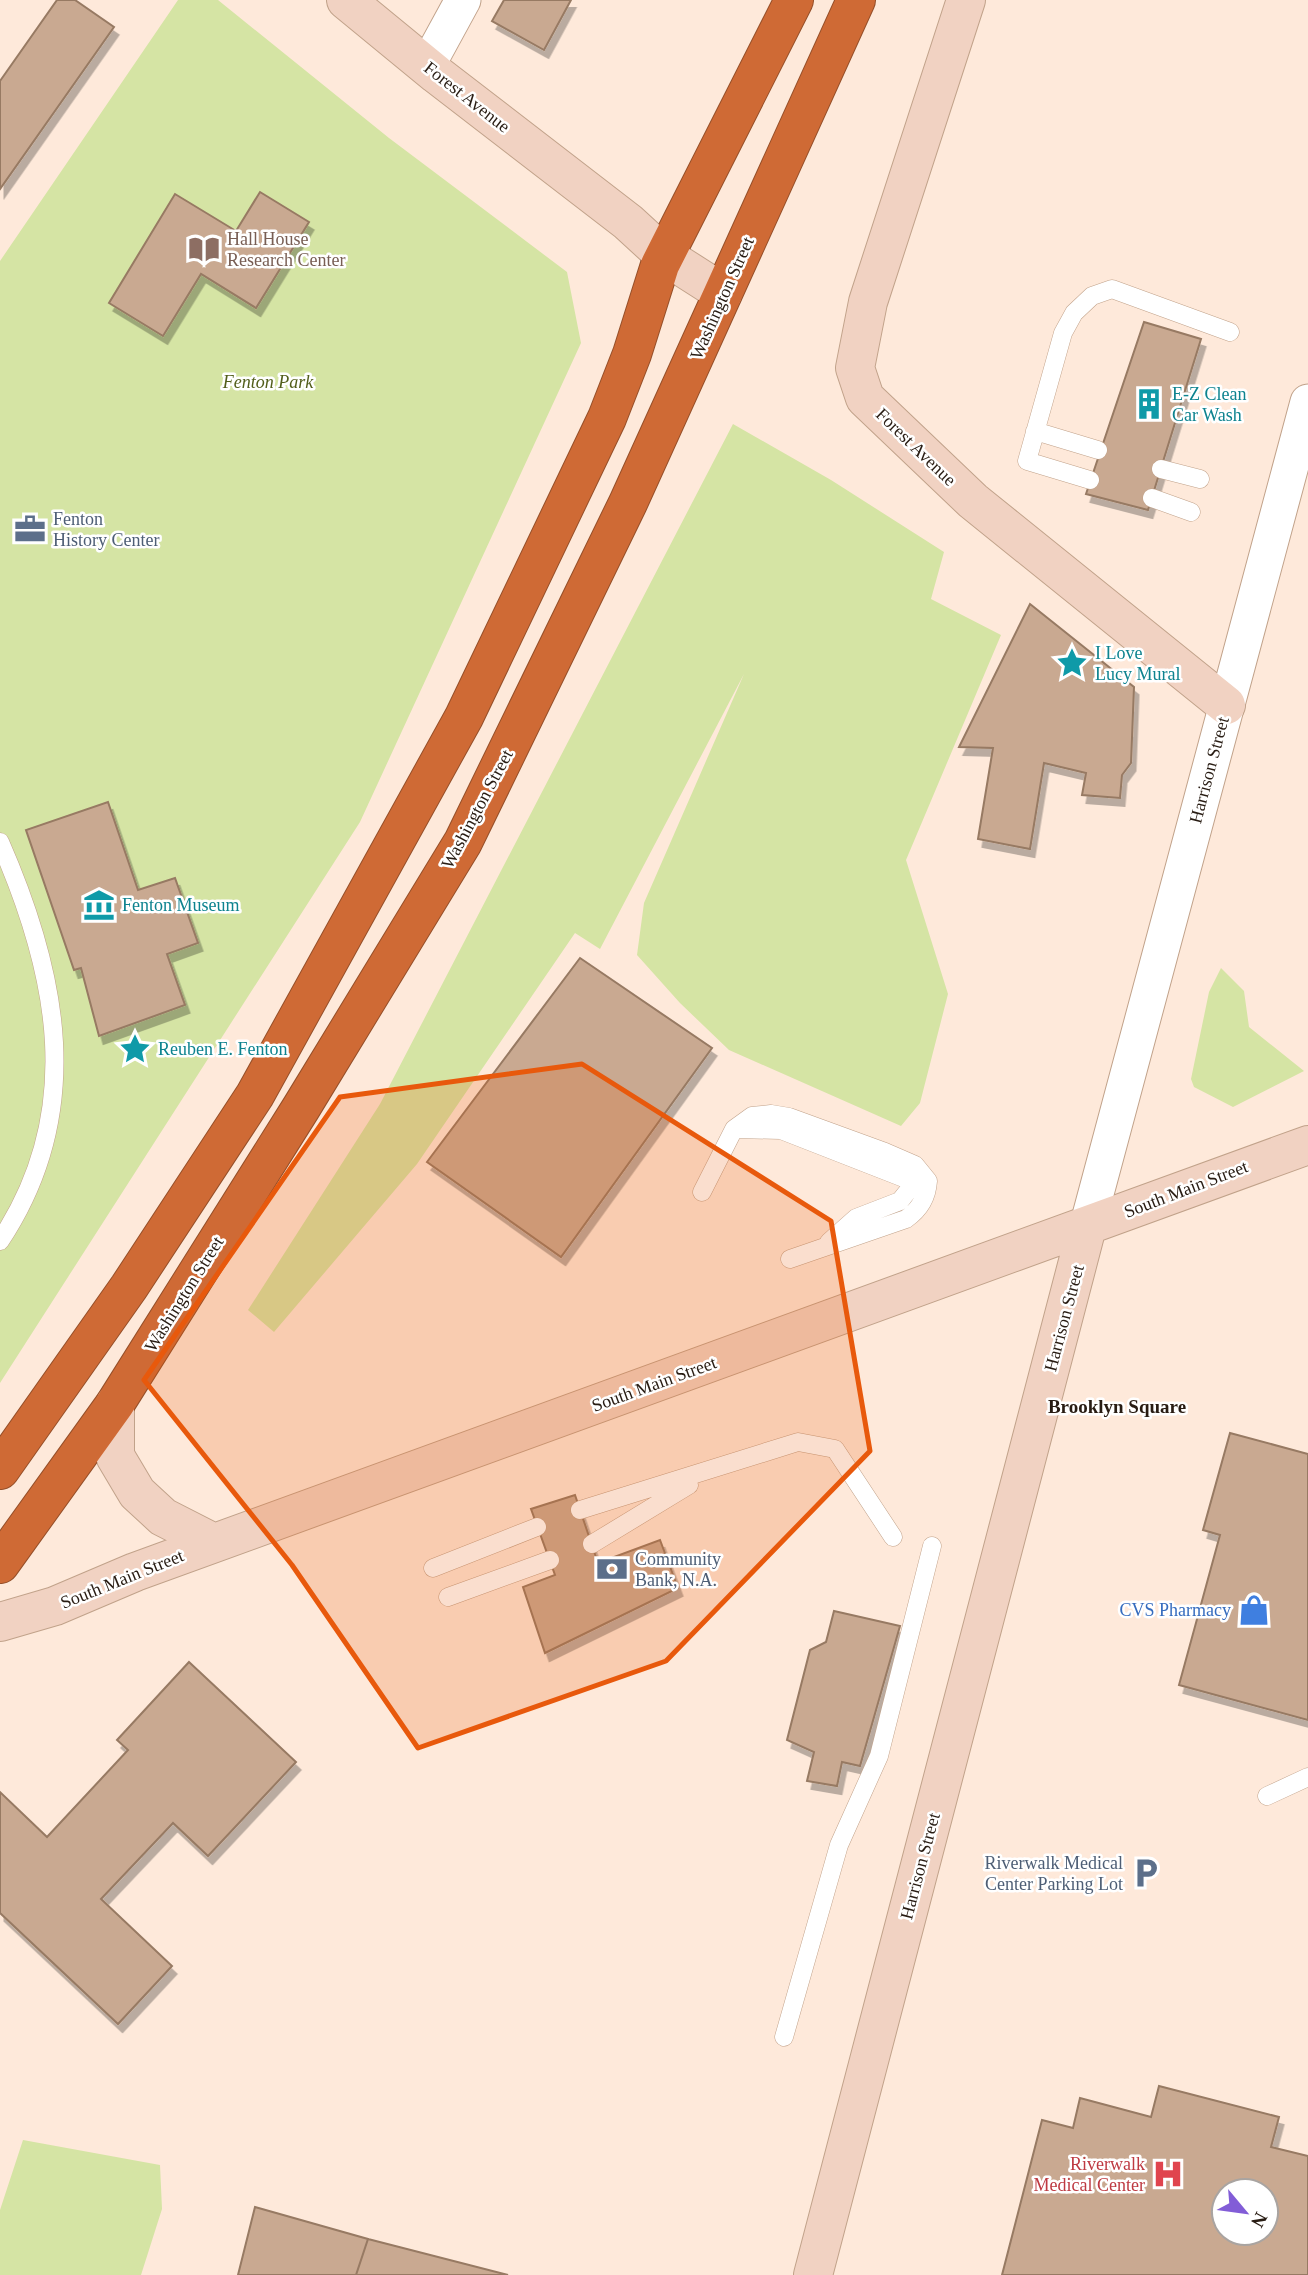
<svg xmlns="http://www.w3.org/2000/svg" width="1308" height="2275" viewBox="0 0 1308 2275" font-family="'Times New Roman',serif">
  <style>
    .green { fill: #d5e4a4 }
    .building { fill: #c9a991; stroke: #977a63; stroke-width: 2; fill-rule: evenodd; filter: url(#shadow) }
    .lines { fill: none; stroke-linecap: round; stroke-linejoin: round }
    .lane-casing { stroke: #c1a28a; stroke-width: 19 }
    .street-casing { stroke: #c1a28a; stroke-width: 37 }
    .secondary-casing { stroke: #c1a28a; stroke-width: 40 }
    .highway-casing { stroke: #954f29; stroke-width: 40 }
    .lane { stroke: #fff; stroke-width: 18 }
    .street { stroke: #fff; stroke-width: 35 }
    .secondary { stroke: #f1d2c2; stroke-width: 38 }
    .highway { stroke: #cf6a35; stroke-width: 38 }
    .marked { fill: #e8590c; fill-opacity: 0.2; stroke: #e8590c; stroke-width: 5; stroke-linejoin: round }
    .labels { text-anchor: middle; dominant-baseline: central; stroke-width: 5; stroke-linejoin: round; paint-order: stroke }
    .street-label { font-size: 18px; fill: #281c13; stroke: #fff }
    .education-label { font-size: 18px; fill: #785e54; stroke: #fff; text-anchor: start }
    .park-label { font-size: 18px; font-style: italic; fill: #525e1b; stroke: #fff }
    .culture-label { font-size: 18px; fill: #0d838f; stroke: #fff; text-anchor: start }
    .service-label { font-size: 18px; fill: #4e5e75; stroke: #fff; text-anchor: start }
    .shop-label { font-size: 18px; fill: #366cbe; stroke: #fff; text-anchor: end }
    .health-label { font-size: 18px; fill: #be3a42; stroke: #fff; text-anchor: end }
    .neighbourhood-label { font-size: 19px; font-weight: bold; fill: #281c13; stroke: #fff }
  </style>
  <defs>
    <filter id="shadow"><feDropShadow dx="4.5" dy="8" stdDeviation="0" flood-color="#0004"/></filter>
  </defs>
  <rect width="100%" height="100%" fill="#fee9da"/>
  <!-- green -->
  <path class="green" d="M 178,0 L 218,0 L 389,138 L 567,272 L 581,343 L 360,822 L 0,1383 L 0,261 Z
    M 733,424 L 831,480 L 944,552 L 931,599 L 1001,635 L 906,860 L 948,994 L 920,1103 L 901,1126 L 729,1050 L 680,1003 L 637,955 L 644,903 L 744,674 L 600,949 L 575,933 L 417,1164 L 274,1332 L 248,1310 L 380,1104 Z
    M 1221,968 L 1244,991 L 1249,1027 L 1304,1071 L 1233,1107 L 1194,1087 L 1191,1079 L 1209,992 Z
    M 23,2140 L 160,2165 L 162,2209 L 141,2275 L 0,2275 L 0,2210 Z"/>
  <!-- building -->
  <path class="building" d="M 57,0 L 75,0 L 114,27 L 0,189 L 0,81 Z
    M 504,0 L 571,0 L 544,50 L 492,21 Z
    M 260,192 L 309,222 L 256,308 L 201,274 L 163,336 L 109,303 L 175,194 L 236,231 Z
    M 1144,322 L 1201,339 L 1148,510 L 1086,494 Z
    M 1030,604 L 1134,687 L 1131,763 L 1122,775 L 1120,798 L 1082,795 L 1086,773 L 1044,763 L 1030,849 L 978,839 L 993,748 L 959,747 Z
    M 108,802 L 138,890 L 175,878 L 198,943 L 167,954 L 185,1005 L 99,1036 L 81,968 L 74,970 L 26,830 Z
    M 580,958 L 712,1048 L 561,1257 L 427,1162 Z
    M 1230,1433 L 1308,1454 L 1308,1720 L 1179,1685 L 1220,1535 L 1203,1530 Z
    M 575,1495 L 598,1563 L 660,1540 L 678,1588 L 545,1653 L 523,1587 L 555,1575 L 531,1509 Z
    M 834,1611 L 900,1626 L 860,1766 L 842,1762 L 837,1786 L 807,1781 L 814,1752 L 787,1740 L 810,1650 L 826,1642 Z
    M 189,1662 L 296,1762 L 208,1856 L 173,1823 L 101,1899 L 172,1966 L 118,2024 L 0,1913 L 0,1792 L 47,1837 L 128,1750 L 117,1740 Z
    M 1159,2086 L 1279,2117 L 1271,2147 L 1308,2156 L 1308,2275 L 1002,2275 L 1042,2120 L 1073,2128 L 1080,2098 L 1151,2117 ZM 1224,2191 L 1266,2191 L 1266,2233 L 1224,2233 Z
    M 255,2207 L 368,2239 L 356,2275 L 238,2275 Z
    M 368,2239 L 508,2275 L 356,2275 Z"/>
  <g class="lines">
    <defs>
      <path id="lane" d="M 1035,431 L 1098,450
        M 1161,469 L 1200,479
        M 1090,480 L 1027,461 L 1063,333 L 1074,313 L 1092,296 L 1112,289 L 1230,332
        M 1152,498 L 1191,512
        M 0,842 C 58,974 86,1112 0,1241
        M 734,1129 L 781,1130 L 909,1180 L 911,1187 L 900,1201 L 856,1218 L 829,1242
        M 702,1192 L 734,1129 L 752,1116 L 771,1114 L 789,1117 L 885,1152 L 915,1165 L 928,1181 C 927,1198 919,1210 906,1219 L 790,1259
        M 580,1510 L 798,1442 L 835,1449 L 893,1537
        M 592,1544 L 689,1485
        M 433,1568 L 537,1527
        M 448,1597 L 550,1560
        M 1267,1796 L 1308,1777
        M 784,2037 L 839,1845 L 879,1756 L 932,1546"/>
      <path id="street" d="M 427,66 L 463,0
        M 1087,1227 L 1308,402"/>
      <path id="secondary" d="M 346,0 L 436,74 L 628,222 L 665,256 L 723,293
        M 966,0 L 868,302 L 855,368 L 865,398 L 973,501 L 1226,705
        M 115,1404 L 115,1456 L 137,1493 L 163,1517 L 214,1543
        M 0,1622 L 55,1606 L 135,1572 L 1308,1145
        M 813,2275 L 1087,1227"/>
      <path id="highway" d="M 0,1470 L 129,1287 L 255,1095 L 464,717 L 607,418 L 632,354 L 660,265 L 794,0
        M 0,1564 L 115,1404 L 301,1108 L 463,842 L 628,503 L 856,0"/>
    </defs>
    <!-- lane casing -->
    <use href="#lane" class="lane-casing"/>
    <!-- street casing -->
    <use href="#street" class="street-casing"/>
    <!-- secondary casing -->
    <use href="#secondary" class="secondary-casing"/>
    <!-- highway casing -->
    <use href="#highway" class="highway-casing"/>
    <!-- lane -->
    <use href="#lane" class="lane"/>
    <!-- street -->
    <use href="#street" class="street"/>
    <!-- secondary -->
    <use href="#secondary" class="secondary"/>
    <!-- highway -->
    <use href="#highway" class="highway"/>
  </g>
  <!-- marked area -->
  <path class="marked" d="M 582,1064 L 831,1221 L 870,1451 L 666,1661 L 418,1748 L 292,1565 L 144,1380 L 340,1097 Z"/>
  <!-- icons -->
  <defs>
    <symbol id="library-bare" viewBox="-9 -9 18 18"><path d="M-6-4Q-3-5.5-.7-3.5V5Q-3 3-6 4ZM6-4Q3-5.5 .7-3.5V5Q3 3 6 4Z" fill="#8d6e63" stroke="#fff" stroke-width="2.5" paint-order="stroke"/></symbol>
    <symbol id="building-bare" viewBox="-9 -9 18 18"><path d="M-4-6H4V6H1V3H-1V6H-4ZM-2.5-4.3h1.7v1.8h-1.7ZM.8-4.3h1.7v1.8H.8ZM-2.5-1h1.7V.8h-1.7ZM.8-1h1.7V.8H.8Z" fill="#0f9aa8" stroke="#fff" stroke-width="2.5" paint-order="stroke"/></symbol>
    <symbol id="office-bare" viewBox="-9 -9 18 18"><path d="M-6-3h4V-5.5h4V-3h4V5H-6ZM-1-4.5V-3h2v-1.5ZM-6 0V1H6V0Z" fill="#5c6f8a" stroke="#fff" stroke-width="2.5" paint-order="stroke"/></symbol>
    <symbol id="sight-bare" viewBox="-9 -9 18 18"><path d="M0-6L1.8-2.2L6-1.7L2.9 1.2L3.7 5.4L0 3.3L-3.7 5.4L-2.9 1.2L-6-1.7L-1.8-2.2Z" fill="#0f9aa8" stroke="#fff" stroke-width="2.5" paint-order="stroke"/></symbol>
    <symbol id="museum-bare" viewBox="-9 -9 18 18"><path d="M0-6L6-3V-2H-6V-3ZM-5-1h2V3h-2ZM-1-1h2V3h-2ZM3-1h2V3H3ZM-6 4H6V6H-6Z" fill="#0f9aa8" stroke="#fff" stroke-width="2.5" paint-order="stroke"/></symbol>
    <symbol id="bank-bare" viewBox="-9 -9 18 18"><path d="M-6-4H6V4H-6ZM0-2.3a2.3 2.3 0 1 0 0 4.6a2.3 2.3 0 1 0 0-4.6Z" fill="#5c6f8a" stroke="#fff" stroke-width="2.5" paint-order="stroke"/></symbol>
    <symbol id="shop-bare" viewBox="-9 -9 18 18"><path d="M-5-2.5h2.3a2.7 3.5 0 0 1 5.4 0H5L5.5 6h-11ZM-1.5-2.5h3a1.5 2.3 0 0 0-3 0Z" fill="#3f7fe0" stroke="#fff" stroke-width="2.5" paint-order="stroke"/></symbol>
    <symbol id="parking-bare" viewBox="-9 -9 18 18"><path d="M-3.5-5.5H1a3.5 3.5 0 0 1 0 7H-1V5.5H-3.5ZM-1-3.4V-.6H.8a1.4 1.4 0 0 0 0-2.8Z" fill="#5c6f8a" stroke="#fff" stroke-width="2.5" paint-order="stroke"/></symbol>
    <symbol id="hospital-bare" viewBox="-9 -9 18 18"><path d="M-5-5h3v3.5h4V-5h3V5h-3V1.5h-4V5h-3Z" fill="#e0444e" stroke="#fff" stroke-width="2.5" paint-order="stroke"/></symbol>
  </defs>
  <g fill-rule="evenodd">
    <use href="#library-bare" x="182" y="227" width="44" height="44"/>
    <use href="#building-bare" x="1127" y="382" width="44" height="44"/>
    <use href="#office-bare" x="8" y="507" width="44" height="44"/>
    <use href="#sight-bare" x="1050" y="641" width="44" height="44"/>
    <use href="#museum-bare" x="77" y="883" width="44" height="44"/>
    <use href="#sight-bare" x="113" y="1027" width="44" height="44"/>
    <use href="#bank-bare" x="590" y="1547" width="44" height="44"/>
    <use href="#shop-bare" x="1232" y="1588" width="44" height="44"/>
    <use href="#parking-bare" x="1124" y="1851" width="44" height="44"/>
    <use href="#hospital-bare" x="1146" y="2152" width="44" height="44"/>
  </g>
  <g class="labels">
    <!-- street labels -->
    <g class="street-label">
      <text transform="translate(467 97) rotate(38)">Forest Avenue</text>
      <text transform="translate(722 298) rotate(-66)">Washington Street</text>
      <text transform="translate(916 447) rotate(44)">Forest Avenue</text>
      <text transform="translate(1209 770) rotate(-75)">Harrison Street</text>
      <text transform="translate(477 809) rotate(-62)">Washington Street</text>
      <text transform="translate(1186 1189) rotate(-21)">South Main Street</text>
      <text transform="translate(184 1294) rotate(-58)">Washington Street</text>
      <text transform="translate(1064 1318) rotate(-75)">Harrison Street</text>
      <text transform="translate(654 1384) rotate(-20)">South Main Street</text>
      <text transform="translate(122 1579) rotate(-22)">South Main Street</text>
      <text transform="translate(920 1866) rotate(-75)">Harrison Street</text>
    </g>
    <!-- education labels -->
    <g class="education-label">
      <text x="227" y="239">Hall House<tspan x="227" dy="21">Research Center</tspan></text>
    </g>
    <!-- park labels -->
    <g class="park-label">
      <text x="268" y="382">Fenton Park</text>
    </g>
    <!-- culture labels -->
    <g class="culture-label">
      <text x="1172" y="394">E-Z Clean<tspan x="1172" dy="21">Car Wash</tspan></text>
      <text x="1095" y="653">I Love<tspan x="1095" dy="21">Lucy Mural</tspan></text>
      <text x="122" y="905">Fenton Museum</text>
      <text x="158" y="1049">Reuben E. Fenton</text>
    </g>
    <!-- service labels -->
    <g class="service-label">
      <text x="53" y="519">Fenton<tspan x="53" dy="21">History Center</tspan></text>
      <text x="635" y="1559">Community<tspan x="635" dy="21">Bank, N.A.</tspan></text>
      <text x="1123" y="1863" text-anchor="end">Riverwalk Medical<tspan x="1123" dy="21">Center Parking Lot</tspan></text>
    </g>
    <!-- shop labels -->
    <g class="shop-label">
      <text x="1231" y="1610">CVS Pharmacy</text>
    </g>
    <!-- health labels -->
    <g class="health-label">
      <text x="1145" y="2164">Riverwalk<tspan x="1145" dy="21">Medical Center</tspan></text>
    </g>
    <!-- neighbourhood labels -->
    <g class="neighbourhood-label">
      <text x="1117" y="1406">Brooklyn Square</text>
    </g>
  </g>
  <!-- north arrow -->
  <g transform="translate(1245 2212) rotate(119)"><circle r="33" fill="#ffffff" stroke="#a9a4a1" stroke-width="2"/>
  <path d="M0-5L12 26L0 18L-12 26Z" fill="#825dd7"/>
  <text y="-10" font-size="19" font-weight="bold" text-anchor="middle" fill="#281c13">N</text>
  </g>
</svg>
